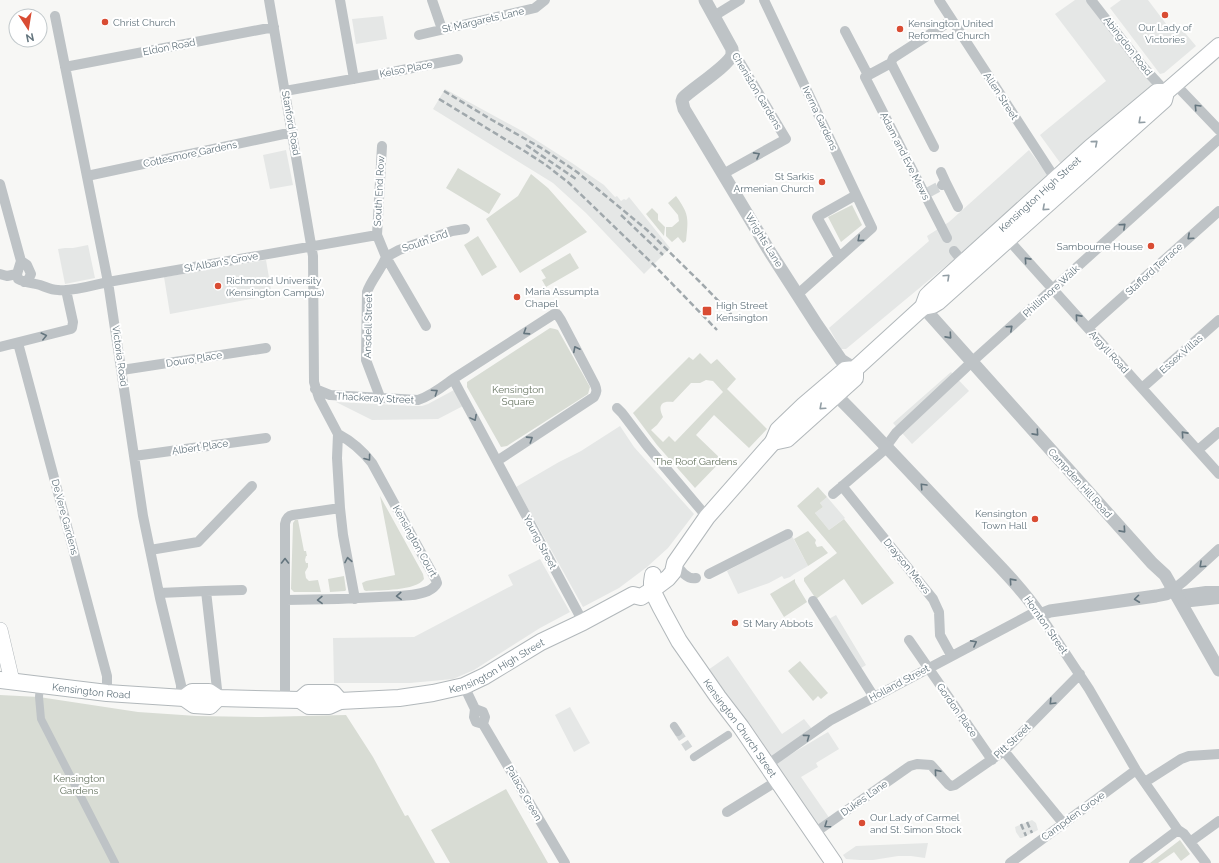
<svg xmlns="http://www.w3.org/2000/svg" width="1219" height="863" viewBox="0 0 1219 863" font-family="Raleway,sans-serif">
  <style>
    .built { fill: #e5e7e6 }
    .green { fill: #d8dcd4; fill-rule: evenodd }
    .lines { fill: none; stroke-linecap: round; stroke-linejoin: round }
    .pedestrian-tunnel { stroke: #d2d6d7; stroke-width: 8; stroke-dasharray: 8 4; stroke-linecap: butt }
    .minor-tunnel { stroke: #d2d6d7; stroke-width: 10; stroke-dasharray: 10 5; stroke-linecap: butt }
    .secondary-casing { stroke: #b1b7bb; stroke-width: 16 }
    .primary-casing { stroke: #b2b8bb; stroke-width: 18 }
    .pedestrian { stroke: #bec3c6; stroke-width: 8 }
    .minor { stroke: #bec3c6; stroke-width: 10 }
    .tertiary { stroke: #bec3c6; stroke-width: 13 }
    .secondary { stroke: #fff; stroke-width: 15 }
    .primary { stroke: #fff; stroke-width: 16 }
    .rail { stroke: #a0a8ac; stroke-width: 2.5; stroke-dasharray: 6 3; stroke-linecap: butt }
    .oneway { stroke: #64757e }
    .oneway2 { stroke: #929ea5 }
    .poi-dot { fill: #d94c33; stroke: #fff; stroke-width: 1.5 }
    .labels { text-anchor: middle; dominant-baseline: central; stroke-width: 4; stroke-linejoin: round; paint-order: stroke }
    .street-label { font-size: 10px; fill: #64757e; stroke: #fff }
    .poi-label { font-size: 10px; fill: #64757e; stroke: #fff; text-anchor: start }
    .park-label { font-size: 10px; fill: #687663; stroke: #fff }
  </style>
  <rect width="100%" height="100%" fill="#f7f7f5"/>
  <!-- built -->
  <path class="built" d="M 1075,0 L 1089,0 L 1154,85 L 1061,164 L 1040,135 L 1106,81 L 1055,14 Z
    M 1121,0 L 1148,0 L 1173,33 L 1180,27 L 1196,46 L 1164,73 L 1160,74 L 1110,8 Z
    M 383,16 L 387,39 L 356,44 L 352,19 Z
    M 445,89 L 522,131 L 572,163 L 604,185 L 615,197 L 617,196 L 621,201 L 624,199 L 626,200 L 629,197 L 670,248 L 644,274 L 586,213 L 553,183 L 433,109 Z
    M 286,150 L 293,185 L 270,189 L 263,155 Z
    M 1029,150 L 1047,174 L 1045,178 L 964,251 L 846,349 L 841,349 L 829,328 L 929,241 L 927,236 L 949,222 Z
    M 88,245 L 95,278 L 65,284 L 58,249 L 65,248 L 73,248 Z
    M 266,260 L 272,295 L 170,314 L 164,277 Z
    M 951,372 L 969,391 L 912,444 L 893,423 Z
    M 454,390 L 463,406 L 438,419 L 372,420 L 336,402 L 415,406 L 422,406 L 428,404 Z
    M 620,426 L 634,447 L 694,514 L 668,548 L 647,567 L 619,588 L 583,607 L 516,487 L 559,462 L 581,451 Z
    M 827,497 L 845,518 L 829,530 L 815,513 L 823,507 L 820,503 Z
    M 792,536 L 808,566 L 794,574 L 790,577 L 784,579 L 782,576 L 769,583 L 738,594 L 727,571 Z
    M 540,559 L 570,612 L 540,628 L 474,670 L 453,679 L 410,683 L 334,683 L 333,638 L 414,637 L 513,585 L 508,575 Z
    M 836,615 L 866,665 L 858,670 L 827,620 Z
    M 728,656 L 782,734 L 804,719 L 812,729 L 771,757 L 708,670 Z
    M 570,707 L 590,743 L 574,752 L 555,715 Z
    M 828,732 L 839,749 L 816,763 L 818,767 L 801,777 L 830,819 L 818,827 L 785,780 L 776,763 Z
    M 1032,820 L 1036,823 L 1038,830 L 1022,838 L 1020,838 L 1016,832 L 1015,827 Z
    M 928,843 L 925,858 L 911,856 L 898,856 L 873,860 L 860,860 L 846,859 L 843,855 L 856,846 Z"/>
  <!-- green -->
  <path class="green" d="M 458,168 L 501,194 L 489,214 L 446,188 Z
    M 531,174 L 548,188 L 587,232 L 520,273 L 486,219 L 518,196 Z
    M 676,196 C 690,215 688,219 686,241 L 683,243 L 678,237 L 672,242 L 666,236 L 666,227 L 672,227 L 679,221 L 678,215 L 668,203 Z
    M 852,205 L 862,225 L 841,242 L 828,217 Z
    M 652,208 L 658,214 L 658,220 L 665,227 L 664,236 L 646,214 Z
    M 478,236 L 497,267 L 482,276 L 464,245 Z
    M 570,253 L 579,268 L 546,287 L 542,280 L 546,278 L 541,270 Z
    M 550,328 L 555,329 L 558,330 L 590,387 L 588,394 L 507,446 L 501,447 L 467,387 L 467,382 Z
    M 700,353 L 711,364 L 717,359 L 736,379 L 727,389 L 767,429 L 749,448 L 714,415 L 696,435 L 722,460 L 695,488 L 657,445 L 633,413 L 689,357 L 693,360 ZM 706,380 L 713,381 L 723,392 L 675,442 L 669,436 L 663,442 L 651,430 L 657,425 L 663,417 C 658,407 660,400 673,402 L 691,383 L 700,383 Z
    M 818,487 L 827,497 L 820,503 L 823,507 L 815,513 L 829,530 L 844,519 L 894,583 L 862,605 L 844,579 L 816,599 L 804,581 L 804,578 L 837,553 L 797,506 Z
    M 380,496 L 423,574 L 424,579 C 416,591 380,590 366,591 L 364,590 L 362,583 L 366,581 L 395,575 Z
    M 295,520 L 298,520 L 304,551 L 306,551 L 307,556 L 306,556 L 305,560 L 306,563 L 308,563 L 308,567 L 305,572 L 306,578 L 309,581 L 318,580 L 321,592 L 294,592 L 291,589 L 293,523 Z
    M 808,531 L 816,540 L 815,543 L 817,547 L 822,546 L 828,553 L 808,566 L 794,539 Z
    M 344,576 L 346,590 L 345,591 L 330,592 L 328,579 Z
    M 795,579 L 795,582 L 807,602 L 784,617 L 770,594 Z
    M 800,661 L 828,693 L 821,699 L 818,696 L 813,701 L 788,671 Z
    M 0,695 L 39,697 L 138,712 L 197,716 L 262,717 L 346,715 L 373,757 L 405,816 L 408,815 L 435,863 L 0,863 Z
    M 506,789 L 548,863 L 450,863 L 431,830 Z
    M 1180,840 L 1190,854 L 1181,861 L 1174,852 L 1158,863 L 1150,863 Z"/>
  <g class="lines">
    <!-- pedestrian-tunnel -->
    <path class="pedestrian-tunnel" d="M 678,732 L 691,752"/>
    <!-- minor-tunnel -->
    <path class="minor-tunnel" d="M 929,192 L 942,185"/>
    <defs>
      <path id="secondary" d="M 0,630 L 12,681"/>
      <g id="primary">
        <path d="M 923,307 L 933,305 L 938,302 L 1164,100 L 1166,92 L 1219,46"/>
        <path d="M 773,442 L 787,439 L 855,378 L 855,369"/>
        <path id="s1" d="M 653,575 L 652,582 L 652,590 L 661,608 L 679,641 L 718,697 L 741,727 L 834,863"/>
        <path id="s2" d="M 0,680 L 107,693 L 184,698 L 194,705 L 210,706 L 218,698"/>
        <path id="s3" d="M 184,698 L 192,692 L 209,692 L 218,698 L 300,700 L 309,706 L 329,706 L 340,701 L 399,698 L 433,693 L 464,686 L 485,676 L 541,642 L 583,622 L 633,595 L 641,597 L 652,590 L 668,578 L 673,572 L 675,563 L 707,517 L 773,442 L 778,430 L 804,405 L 845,370 L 855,369 L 923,307 L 927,296 L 930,293 L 1090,148 L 1157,92 L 1166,92"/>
        <path d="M 300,700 L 308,693 L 333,693 L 340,701"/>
      </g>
    </defs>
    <!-- secondary casing -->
    <use href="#secondary" class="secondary-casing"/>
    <!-- primary casing -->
    <use href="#primary" class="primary-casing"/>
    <!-- pedestrian -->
    <path class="pedestrian" d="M 40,685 L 39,697 L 41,719 L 115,863
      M 674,726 L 678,732
      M 694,757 L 728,735"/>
    <!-- minor -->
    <path class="minor" d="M 269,0 L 313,256 L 314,382 L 319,398 L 338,434 L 337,458 L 340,508 L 343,535 L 355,599
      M 340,0 L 354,79
      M 432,0 L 442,29
      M 764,0 L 872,228 L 798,294
      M 939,0 L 1058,183
      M 1091,0 L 1144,68 L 1166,92
      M 55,16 L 108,282 L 143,516 L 160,598 L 181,685 L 181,698
      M 714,16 L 740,0
      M 845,31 L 868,75
      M 419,35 L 535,8 L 545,0
      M 891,63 L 934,147
      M 65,67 L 274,27
      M 1175,84 L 1219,130
      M 285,91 L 392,72 L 458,59
      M 941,172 L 946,183
      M 723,174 L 786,139 L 732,49
      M 87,176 L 293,132
      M 0,184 L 21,261 L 17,274 L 18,279 C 25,283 33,283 40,285 C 46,287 51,290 58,290 C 72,292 94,285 108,282 L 377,235
      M 942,185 L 946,183 L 958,207
      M 1005,236 L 1219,474
      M 947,238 L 865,77 L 891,63 L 893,58 L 952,20
      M 954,251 L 966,266
      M 839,257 L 817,217 L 856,195
      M 21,261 L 27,265 L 31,274 L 28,280 L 24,282
      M 0,274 L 7,276 L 17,274
      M 426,326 L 386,257 L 399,250 L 452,231 L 465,229
      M 1088,328 L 1219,211
      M 18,343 L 107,676 L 107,693
      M 0,347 L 71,329 L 72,328 L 73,322 L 66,290
      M 122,370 L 266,348
      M 1142,388 L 1219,320
      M 315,389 L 330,395 L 418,400 C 431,396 442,387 453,379
      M 380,397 L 366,360 L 367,292 C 371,280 381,270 386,257 L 377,235 L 382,146
      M 617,408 L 622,413 L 647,446 L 707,517
      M 1198,450 L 1219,432
      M 134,456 L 266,438
      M 497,461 L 594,397 C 597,392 597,390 595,385 L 561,320 L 557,314 L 554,314 L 551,316 L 453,379 L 583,622
      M 842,486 L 933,599 L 939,612 L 940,635 L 951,655
      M 833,494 L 882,452 L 896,433 L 976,358 L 1219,139
      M 150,550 L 198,542 L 252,486
      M 675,563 C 680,570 687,580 696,578
      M 709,574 L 788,534
      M 1174,589 L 1184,581 L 1219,549
      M 206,591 L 242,590
      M 159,593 L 206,591 L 218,698
      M 1178,595 L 1206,591 L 1219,591
      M 286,600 C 317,600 348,599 379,597 C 395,596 413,597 428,591 C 432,589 435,587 437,583 L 436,580 L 372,463 C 362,450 353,442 338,434
      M 813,601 L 874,697
      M 1182,603 L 1219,599
      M 1040,615 L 1089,689 L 1136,770 L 1178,830 L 1184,834 L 1206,863
      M 909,640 L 992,760
      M 464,686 L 475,709 L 483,712 L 485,717 L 483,724
      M 285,700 L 285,524 C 286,518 288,516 293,515 L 340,508
      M 475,709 L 474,717 L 476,722 L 483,724 L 565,863
      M 1004,751 L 1063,823
      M 767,765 L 831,720 L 1037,611
      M 1145,782 L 1181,759 L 1189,756 L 1219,754
      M 727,812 L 777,781
      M 813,834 L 910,766 L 917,764 L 931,765 L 948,784 L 951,786 L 955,785 L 1004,751 L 1080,674
      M 1190,842 L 1219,821
      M 1010,863 L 1136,770
      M 1134,863 L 1178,830"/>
    <!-- tertiary -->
    <path class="tertiary" d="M 705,0 L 732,49 C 732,51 732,53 732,55 C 728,66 693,88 683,98 L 682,101 L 684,109 L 770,252 L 817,325 L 841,360 L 855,369
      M 923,307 L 1152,563 L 1165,575 L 1219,670
      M 836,395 C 880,439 922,485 965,530 C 990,557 1019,584 1040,615 L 1050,611 L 1156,596 L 1166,594 L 1174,589"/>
    <!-- secondary -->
    <use href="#secondary" class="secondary"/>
    <!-- primary -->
    <use href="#primary" class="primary"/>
    <!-- rail -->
    <path class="rail" d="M 444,91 L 492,120 L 543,149 L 577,172 L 647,230 L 700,282 L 732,315
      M 439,99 L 526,152 L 546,165 L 569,183 L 653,264 L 717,330
      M 526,145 L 576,179
      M 621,215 L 663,255
      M 1027,822 L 1032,833
      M 1021,824 L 1026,836"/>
  </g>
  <!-- one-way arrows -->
  <defs><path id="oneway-chevron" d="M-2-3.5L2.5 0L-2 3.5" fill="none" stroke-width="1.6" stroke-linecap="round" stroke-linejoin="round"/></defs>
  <g class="oneway">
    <use href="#oneway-chevron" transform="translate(1197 107) rotate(-134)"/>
    <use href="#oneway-chevron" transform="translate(757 155) rotate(-29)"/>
    <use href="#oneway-chevron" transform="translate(1123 226) rotate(-42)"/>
    <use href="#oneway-chevron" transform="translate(1190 237) rotate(138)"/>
    <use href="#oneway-chevron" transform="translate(860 239) rotate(139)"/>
    <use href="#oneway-chevron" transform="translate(1027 260) rotate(-132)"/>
    <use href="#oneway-chevron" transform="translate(1078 317) rotate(-132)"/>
    <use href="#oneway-chevron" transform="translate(1010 328) rotate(-42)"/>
    <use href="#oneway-chevron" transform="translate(526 332) rotate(147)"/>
    <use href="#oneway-chevron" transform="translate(44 336) rotate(-14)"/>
    <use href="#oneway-chevron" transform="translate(949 336) rotate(48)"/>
    <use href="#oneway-chevron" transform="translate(576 349) rotate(-117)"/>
    <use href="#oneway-chevron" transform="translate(435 392) rotate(-34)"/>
    <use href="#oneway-chevron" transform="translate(474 418) rotate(62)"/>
    <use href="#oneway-chevron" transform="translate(1036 433) rotate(48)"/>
    <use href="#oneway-chevron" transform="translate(1184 434) rotate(-132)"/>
    <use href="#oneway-chevron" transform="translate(530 439) rotate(-33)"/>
    <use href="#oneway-chevron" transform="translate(368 458) rotate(53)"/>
    <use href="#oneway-chevron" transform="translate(923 486) rotate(-133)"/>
    <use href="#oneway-chevron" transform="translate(1123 530) rotate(48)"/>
    <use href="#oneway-chevron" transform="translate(348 560) rotate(-100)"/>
    <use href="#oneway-chevron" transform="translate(285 561) rotate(-90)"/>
    <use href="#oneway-chevron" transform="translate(1202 565) rotate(137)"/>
    <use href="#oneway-chevron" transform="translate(1012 581) rotate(-132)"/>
    <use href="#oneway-chevron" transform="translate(399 596) rotate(177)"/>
    <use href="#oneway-chevron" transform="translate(1137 599) rotate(173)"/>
    <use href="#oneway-chevron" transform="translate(320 600) rotate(179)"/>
    <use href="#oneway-chevron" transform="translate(974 643) rotate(-28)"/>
    <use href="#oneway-chevron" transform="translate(1052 702) rotate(134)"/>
    <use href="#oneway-chevron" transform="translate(807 737) rotate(-36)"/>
    <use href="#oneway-chevron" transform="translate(937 772) rotate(-131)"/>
    <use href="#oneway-chevron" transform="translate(827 825) rotate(145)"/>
  </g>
  <g class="oneway2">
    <use href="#oneway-chevron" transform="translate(1141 121) rotate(138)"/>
    <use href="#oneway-chevron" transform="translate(1095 143) rotate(-41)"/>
    <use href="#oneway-chevron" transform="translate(1045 208) rotate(138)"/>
    <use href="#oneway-chevron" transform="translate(947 277) rotate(-43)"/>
    <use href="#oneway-chevron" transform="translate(822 407) rotate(138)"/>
  </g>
  <!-- markers -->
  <g class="poi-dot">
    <circle cx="1165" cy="15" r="4"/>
    <circle cx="105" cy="22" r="4"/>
    <circle cx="900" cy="29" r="4"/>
    <circle cx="822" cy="182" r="4"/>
    <circle cx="1151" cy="246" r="4"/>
    <circle cx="218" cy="286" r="4"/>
    <circle cx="517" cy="297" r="4"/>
    <rect x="702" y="306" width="10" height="10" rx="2"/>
    <circle cx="1035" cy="519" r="4"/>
    <circle cx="735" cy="623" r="4"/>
    <circle cx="862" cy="823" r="4"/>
  </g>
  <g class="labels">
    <!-- street labels -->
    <g class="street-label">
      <text transform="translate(483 20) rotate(-13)">St Margarets Lane</text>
      <text transform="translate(1128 46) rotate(52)">Abingdon Road</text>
      <text transform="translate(169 47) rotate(-11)">Eldon Road</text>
      <text transform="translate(406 69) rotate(-11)">Kelso Place</text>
      <text transform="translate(757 91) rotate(59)">Cheniston Gardens</text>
      <text transform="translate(1001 96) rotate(57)">Allen Street</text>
      <text transform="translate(820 118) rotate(65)">Iverna Gardens</text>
      <text transform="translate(291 123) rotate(80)">Stanford Road</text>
      <text transform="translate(190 154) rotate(-12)">Cottesmore Gardens</text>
      <text transform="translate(905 156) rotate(63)">Adam and Eve Mews</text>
      <text transform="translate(379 191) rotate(-87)">South End Row</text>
      <text stroke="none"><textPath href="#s3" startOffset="1063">Kensington High Street</textPath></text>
      <text transform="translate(764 240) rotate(58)">Wrights Lane</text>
      <text transform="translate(425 241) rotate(-19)">South End</text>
      <text transform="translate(221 262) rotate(-10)">St Alban's Grove</text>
      <text transform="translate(1154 269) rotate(-42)">Stafford Terrace</text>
      <text transform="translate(1051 291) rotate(-42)">Phillimore Walk</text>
      <text transform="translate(368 326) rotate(-89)">Ansdell Street</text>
      <text transform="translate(1109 352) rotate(48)">Argyll Road</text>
      <text transform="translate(1181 354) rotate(-41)">Essex Villas</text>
      <text transform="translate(120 356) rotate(82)">Victoria Road</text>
      <text transform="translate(194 359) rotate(-9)">Douro Place</text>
      <text transform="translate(375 398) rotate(3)">Thackeray Street</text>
      <text transform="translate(200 447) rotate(-8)">Albert Place</text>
      <text transform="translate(1080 483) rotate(48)">Campden Hill Road</text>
      <text transform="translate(65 517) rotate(75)">De Vere Gardens</text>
      <text transform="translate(415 541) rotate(61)">Kensington Court</text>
      <text transform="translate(540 542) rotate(62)">Young Street</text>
      <text transform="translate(907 566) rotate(51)">Drayson Mews</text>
      <text transform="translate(1046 625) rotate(55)">Hornton Street</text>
      <text stroke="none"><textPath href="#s3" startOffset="326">Kensington High Street</textPath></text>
      <text transform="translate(899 683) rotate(-28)">Holland Street</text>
      <text stroke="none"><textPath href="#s2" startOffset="92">Kensington Road</textPath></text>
      <text transform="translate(957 710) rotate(55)">Gordon Place</text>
      <text stroke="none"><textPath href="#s1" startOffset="179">Kensington Church Street</textPath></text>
      <text transform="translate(1012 741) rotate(-43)">Pitt Street</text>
      <text transform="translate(524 793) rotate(60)">Palace Green</text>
      <text transform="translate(864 798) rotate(-35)">Dukes Lane</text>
      <text transform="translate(1073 816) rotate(-36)">Campden Grove</text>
    </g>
    <!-- poi labels -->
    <g class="poi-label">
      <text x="113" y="22">Christ Church</text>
      <text x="908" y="23">Kensington United<tspan x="908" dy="12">Reformed Church</tspan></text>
      <text x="1165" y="27" text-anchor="middle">Our Lady of<tspan x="1165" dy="12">Victories</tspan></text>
      <text x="814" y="176" text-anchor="end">St Sarkis<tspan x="814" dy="12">Armenian Church</tspan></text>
      <text x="1143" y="246" text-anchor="end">Sambourne House</text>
      <text x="226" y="280">Richmond University<tspan x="226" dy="12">(Kensington Campus)</tspan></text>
      <text x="525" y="291">Maria Assumpta<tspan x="525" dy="12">Chapel</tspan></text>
      <text x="716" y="305">High Street<tspan x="716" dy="12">Kensington</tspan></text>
      <text x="1027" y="513" text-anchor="end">Kensington<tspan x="1027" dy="12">Town Hall</tspan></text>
      <text x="743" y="623">St Mary Abbots</text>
      <text x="870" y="817">Our Lady of Carmel<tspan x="870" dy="12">and St. Simon Stock</tspan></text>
    </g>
    <!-- park labels -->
    <g class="park-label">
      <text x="518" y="389">Kensington<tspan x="518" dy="12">Square</tspan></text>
      <text x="696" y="461">The Roof Gardens</text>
      <text x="79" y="778">Kensington<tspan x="79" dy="12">Gardens</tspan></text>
    </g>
  </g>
  <!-- north arrow -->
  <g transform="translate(28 28) rotate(168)"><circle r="19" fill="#ffffff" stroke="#c1c8cb"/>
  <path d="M0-3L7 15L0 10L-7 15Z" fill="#d94c33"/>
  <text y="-6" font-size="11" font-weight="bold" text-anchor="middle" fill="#64757e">N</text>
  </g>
</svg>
